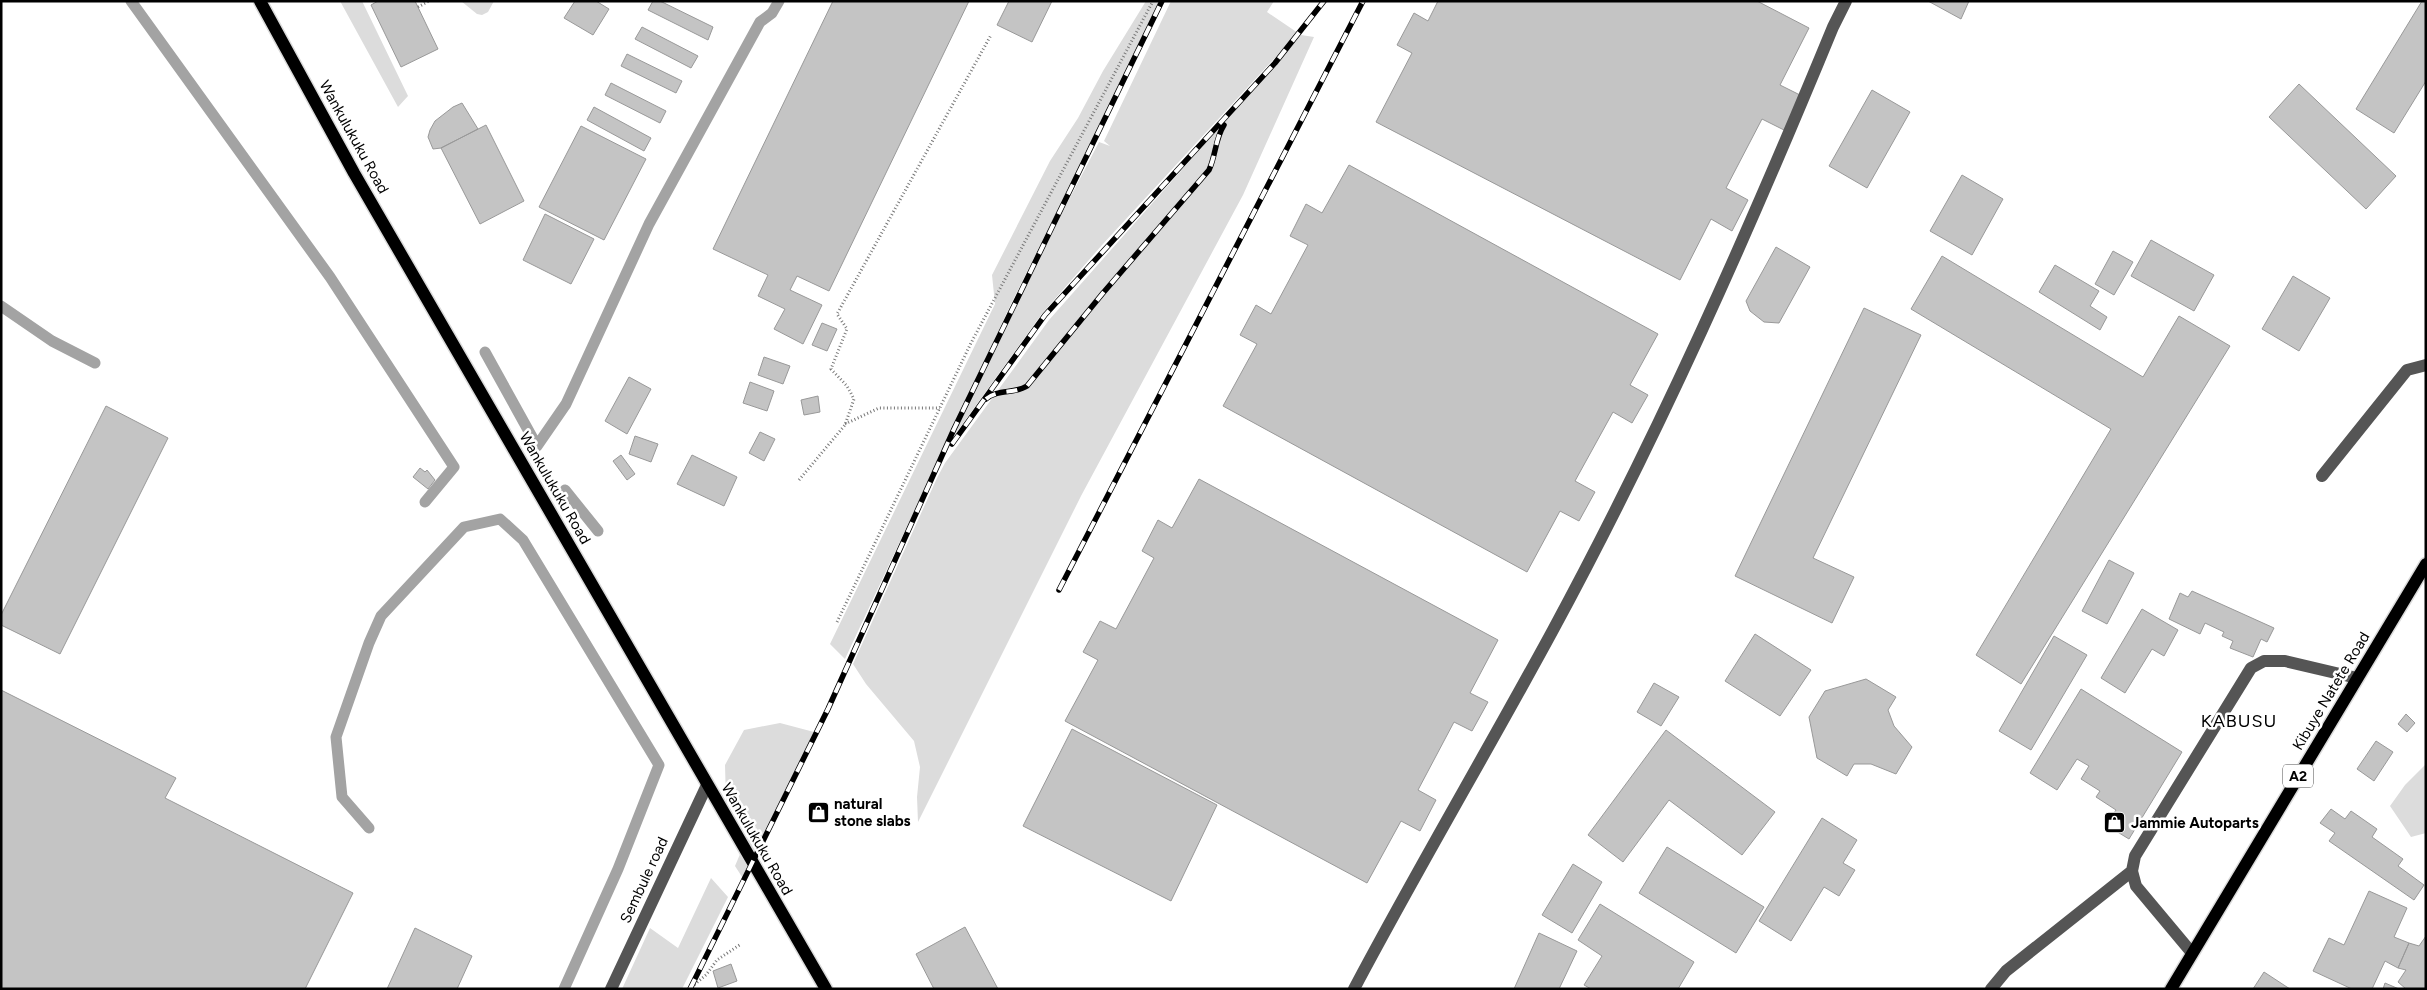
<svg xmlns="http://www.w3.org/2000/svg" width="2427" height="990" viewBox="0 0 2427 990" font-family="Figtree,sans-serif">
  <style>
    .green { fill: #dcdcdc }
    .lines { fill: none; stroke-linecap: round; stroke-linejoin: round }
    .stream { stroke: #a3a3a3; stroke-width: 11 }
    .building { fill: #c4c4c4; stroke: #999 }
    .major-casing { stroke: #dbdbdb; stroke-width: 15 }
    .path { stroke: #777; stroke-width: 3; stroke-dasharray: 1 2.5; stroke-linecap: butt }
    .minor { stroke: #555; stroke-width: 12 }
    .major { stroke: #000; stroke-width: 12 }
    .rail-casing { stroke: #000; stroke-width: 5.5 }
    .rail { stroke: #fff; stroke-width: 4; stroke-dasharray: 11; stroke-linecap: butt }
    .labels { text-anchor: middle; dominant-baseline: central; stroke-width: 5; stroke-linejoin: round; paint-order: stroke }
    .shield { fill: #fff; stroke: #4c4c4c; stroke-width: 1 }
    .shield-label { font-size: 14px; font-weight: bold; fill: #000 }
    .street-label { font-size: 15px; fill: #000; stroke: #fff }
    .poi-label { font-size: 15px; font-weight: bold; fill: #000; stroke: #fff; text-anchor: start }
    .quarter-label { font-size: 18px; letter-spacing: 1px; fill: #000; stroke: #fff }
  </style>
  <rect width="100%" height="100%" fill="#fff"/>
  <!-- green -->
  <path class="green" d="M 340,1 L 362,1 L 408,96 L 398,107 Z
    M 461,1 L 494,1 L 488,12 L 482,15 L 477,14 Z
    M 1146,1 L 1161,1 L 1011,304 L 845,659 L 830,644 L 995,304 L 992,275 L 1050,161 L 1078,118 L 1103,71 Z
    M 1171,1 L 1274,1 L 1267,12 L 1298,33 L 1102,245 L 1041,315 L 951,440 L 1062,213 L 1099,142 L 1110,146 L 1104,141 Z
    M 1301,35 L 1314,37 L 1243,195 L 1081,496 L 918,822 L 917,797 L 920,767 L 914,741 L 866,684 L 853,664 L 937,478 L 945,463 L 1049,320 Z
    M 780,723 L 814,732 L 744,880 L 735,866 L 752,826 L 726,801 L 725,765 L 744,730 Z
    M 2426,764 L 2426,833 L 2411,837 L 2390,806 L 2405,785 Z
    M 711,878 L 728,897 L 682,989 L 622,989 L 650,928 L 678,948 Z"/>
  <g class="lines">
    <!-- stream -->
    <path class="stream" d="M 131,1 L 330,277 L 454,467 L 425,502
      M 1,306 L 52,341 L 95,363
      M 485,352 L 537,446 L 566,404 L 649,224 L 760,22 L 772,13 L 779,1
      M 565,490 L 598,531
      M 369,828 L 342,797 L 336,737 L 369,643 L 381,616 L 464,527 L 500,519 L 523,540 L 659,765 L 618,869 L 564,989"/>
  </g>
  <!-- building -->
  <path class="building" d="M 378,1 L 415,1 L 438,49 L 401,67 L 371,5 Z
    M 575,1 L 596,1 L 609,9 L 593,35 L 564,18 Z
    M 653,1 L 660,1 L 713,27 L 708,40 L 648,10 Z
    M 833,1 L 969,1 L 829,291 L 797,276 L 790,290 L 822,305 L 803,344 L 774,329 L 785,309 L 758,296 L 768,275 L 713,249 Z
    M 1009,1 L 1052,1 L 1032,42 L 997,25 Z
    M 1438,1 L 1757,1 L 1809,28 L 1780,85 L 1802,96 L 1784,130 L 1762,119 L 1726,188 L 1748,200 L 1732,231 L 1711,219 L 1680,280 L 1376,122 L 1412,53 L 1397,45 L 1414,13 L 1428,21 Z
    M 1928,1 L 1969,1 L 1961,19 Z
    M 2422,1 L 2426,1 L 2426,81 L 2394,133 L 2356,109 Z
    M 642,27 L 698,56 L 691,68 L 635,39 Z
    M 627,54 L 682,81 L 676,93 L 621,66 Z
    M 611,83 L 666,111 L 660,123 L 605,95 Z
    M 2299,84 L 2396,176 L 2366,209 L 2269,117 Z
    M 1872,90 L 1910,112 L 1867,188 L 1829,166 Z
    M 462,103 L 478,129 L 441,148 L 433,149 L 428,137 L 430,130 L 435,121 L 453,107 Z
    M 594,107 L 651,138 L 644,151 L 587,120 Z
    M 486,125 L 524,201 L 480,224 L 441,148 Z
    M 581,126 L 646,159 L 604,240 L 539,207 Z
    M 1349,165 L 1658,334 L 1630,385 L 1648,395 L 1632,423 L 1613,412 L 1575,481 L 1595,492 L 1579,521 L 1560,511 L 1527,572 L 1223,406 L 1257,344 L 1240,335 L 1256,305 L 1271,314 L 1308,245 L 1290,236 L 1306,204 L 1322,213 Z
    M 1962,175 L 2003,199 L 1972,255 L 1930,231 Z
    M 545,214 L 594,239 L 571,284 L 523,260 Z
    M 2151,240 L 2214,275 L 2194,311 L 2131,276 Z
    M 1776,247 L 1810,267 L 1779,323 L 1764,322 L 1750,311 L 1746,301 Z
    M 2113,251 L 2133,262 L 2114,295 L 2095,284 Z
    M 1942,256 L 2143,377 L 2179,316 L 2230,346 L 2021,684 L 1976,655 L 2111,429 L 1911,309 Z
    M 2055,265 L 2099,291 L 2090,306 L 2107,317 L 2100,330 L 2039,292 Z
    M 2293,276 L 2330,298 L 2299,351 L 2262,329 Z
    M 1864,308 L 1921,335 L 1813,558 L 1854,577 L 1832,623 L 1735,576 Z
    M 822,323 L 837,329 L 827,351 L 812,345 Z
    M 764,357 L 790,366 L 783,384 L 758,375 Z
    M 629,377 L 651,389 L 627,434 L 605,421 Z
    M 750,382 L 774,391 L 767,411 L 743,403 Z
    M 818,396 L 820,412 L 804,415 L 801,400 Z
    M 106,406 L 168,438 L 60,654 L 1,625 L 1,615 Z
    M 760,432 L 775,439 L 764,461 L 749,453 Z
    M 635,436 L 658,444 L 651,462 L 629,454 Z
    M 621,455 L 635,474 L 627,480 L 613,461 Z
    M 692,455 L 737,477 L 724,506 L 677,484 Z
    M 420,468 L 425,472 L 427,470 L 435,480 L 428,489 L 413,477 Z
    M 1199,479 L 1498,640 L 1470,693 L 1488,702 L 1472,731 L 1454,722 L 1418,790 L 1436,800 L 1420,831 L 1401,821 L 1367,883 L 1065,721 L 1098,660 L 1083,652 L 1100,621 L 1116,629 L 1154,558 L 1142,551 L 1158,520 L 1172,528 Z
    M 2109,560 L 2134,573 L 2107,624 L 2082,611 Z
    M 2192,591 L 2274,628 L 2267,642 L 2261,639 L 2253,657 L 2230,648 L 2233,641 L 2222,636 L 2224,632 L 2205,623 L 2200,634 L 2169,619 L 2180,593 L 2188,597 Z
    M 2142,609 L 2178,630 L 2164,656 L 2152,649 L 2125,693 L 2101,678 Z
    M 1755,634 L 1811,670 L 1780,716 L 1725,681 Z
    M 2054,636 L 2087,655 L 2031,750 L 1999,731 Z
    M 1866,679 L 1896,697 L 1888,710 L 1894,726 L 1912,747 L 1896,774 L 1871,764 L 1854,764 L 1847,776 L 1817,758 L 1809,717 L 1825,691 Z
    M 1654,683 L 1679,697 L 1661,726 L 1637,712 Z
    M 2081,689 L 2182,752 L 2129,839 L 2106,825 L 2116,810 L 2096,797 L 2100,791 L 2081,779 L 2089,766 L 2077,759 L 2057,790 L 2030,773 Z
    M 1,690 L 176,778 L 165,798 L 353,893 L 305,989 L 1,989 Z
    M 2406,714 L 2415,723 L 2407,732 L 2398,724 Z
    M 1072,729 L 1217,805 L 1171,901 L 1023,826 Z
    M 1666,730 L 1775,812 L 1742,855 L 1669,800 L 1623,862 L 1588,835 Z
    M 2376,741 L 2393,752 L 2374,781 L 2357,769 Z
    M 2331,809 L 2345,819 L 2351,811 L 2377,829 L 2372,837 L 2403,859 L 2398,866 L 2424,885 L 2414,900 L 2329,841 L 2335,833 L 2320,823 Z
    M 1822,818 L 1857,840 L 1843,863 L 1855,870 L 1839,896 L 1824,887 L 1791,941 L 1759,921 Z
    M 1667,847 L 1764,907 L 1736,953 L 1639,893 Z
    M 1573,864 L 1602,882 L 1572,933 L 1542,915 Z
    M 2369,891 L 2407,908 L 2394,937 L 2409,943 L 2398,968 L 2385,961 L 2372,989 L 2352,989 L 2313,971 L 2329,938 L 2344,945 Z
    M 1600,904 L 1694,962 L 1678,989 L 1591,989 L 1584,985 L 1602,956 L 1578,940 Z
    M 965,927 L 998,989 L 934,989 L 916,954 Z
    M 415,928 L 472,956 L 457,989 L 387,989 Z
    M 1539,933 L 1577,951 L 1559,989 L 1514,989 Z
    M 2426,936 L 2426,989 L 2406,989 L 2398,982 L 2406,970 L 2398,968 L 2409,943 L 2419,946 Z
    M 731,964 L 737,981 L 718,988 L 713,971 Z
    M 2264,972 L 2290,989 L 2253,989 Z
    M 2385,983 L 2399,989 L 2383,989 Z"/>
  <g class="lines">
    <defs>
      <path id="major" d="M 260,1 L 354,173 L 826,989
        M 2171,989 L 2426,564"/>
    </defs>
    <!-- major casing -->
    <use href="#major" class="major-casing"/>
    <!-- path -->
    <path class="path" d="M 418,7 L 429,1
      M 845,424 L 879,408 L 940,408
      M 799,480 L 845,425 L 854,399 L 847,386 L 831,369 L 847,329 L 837,314 L 991,35
      M 837,622 L 971,343 L 1153,1
      M 689,989 L 706,975 L 717,960 L 741,944"/>
    <!-- minor -->
    <path class="minor" d="M 2322,476 L 2407,370 L 2426,365
      M 2192,953 L 2136,886 L 2132,871 L 2135,856 L 2251,668 L 2264,661 L 2285,661 L 2357,678
      M 611,989 L 707,785
      M 1354,989 C 1418,868 1488,750 1553,630 C 1659,434 1749,231 1833,27 L 1846,1
      M 1991,989 L 2006,971 L 2132,871"/>
    <!-- major -->
    <use href="#major" class="major"/>
    <defs>
      <path id="rail" d="M 986,399 C 997,389 1015,394 1027,386 L 1103,293 L 1209,170 C 1216,155 1215,139 1224,125
        M 952,444 L 1045,315 L 1275,63 L 1324,1
        M 1059,590 L 1363,1
        M 690,989 L 828,709 L 954,429 L 1162,1"/>
    </defs>
    <!-- rail casing -->
    <use href="#rail" class="rail-casing"/>
    <!-- rail -->
    <use href="#rail" class="rail"/>
  </g>
  <!-- icons -->
  <defs>
    <symbol id="shop-square" viewBox="-11 -11 22 22"><rect x="-9" y="-9" width="18" height="18" rx="4" fill="#000" stroke="#fff"/><path d="M-5-2.5h2.3a2.7 3.5 0 0 1 5.4 0H5L5.5 6h-11ZM-1.5-2.5h3a1.5 2.3 0 0 0-3 0Z" fill="#fff"/></symbol>
  </defs>
  <g fill-rule="evenodd">
    <use href="#shop-square" x="806" y="800" width="25" height="25"/>
    <use href="#shop-square" x="2102" y="810" width="25" height="25"/>
  </g>
  <g class="labels">
    <!-- shield labels -->
    <rect class="shield" x="2283" y="764.5" width="30" height="23" rx="4"/>
    <g class="shield-label">
      <text x="2298" y="776">A2</text>
    </g>
    <!-- street labels -->
    <g class="street-label">
      <text transform="translate(354 137) rotate(61)">Wankulukuku Road</text>
      <text transform="translate(555 488) rotate(60)">Wankulukuku Road</text>
      <text transform="translate(2331 691) rotate(-59)">Kibuye Natete Road</text>
      <text transform="translate(757 839) rotate(60)">Wankulukuku Road</text>
      <text transform="translate(644 880) rotate(-65)">Sembule road</text>
    </g>
    <!-- poi labels -->
    <g class="poi-label">
      <text x="834" y="804">natural<tspan x="834" dy="17">stone slabs</tspan></text>
      <text x="2131" y="823">Jammie Autoparts</text>
    </g>
    <!-- quarter labels -->
    <g class="quarter-label">
      <text x="2239" y="721">KABUSU</text>
    </g>
  </g>
  <!-- border -->
  <rect width="2427" height="990" fill="none" stroke="#000000" stroke-width="5"/>
</svg>
